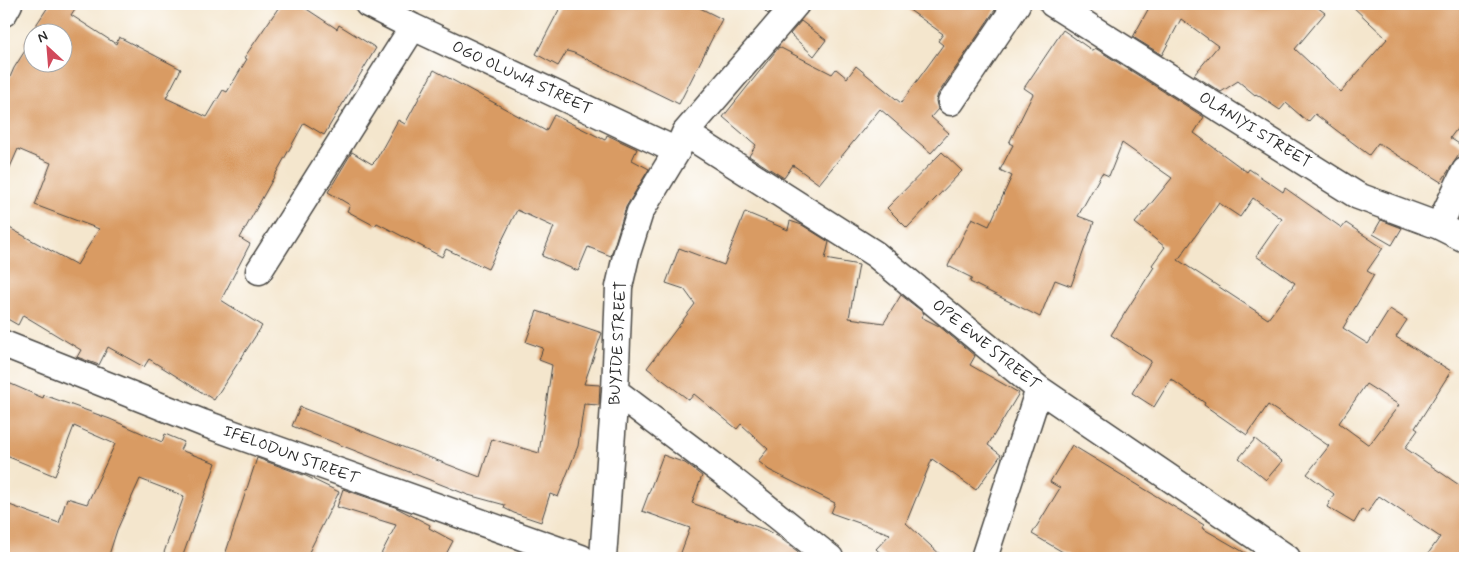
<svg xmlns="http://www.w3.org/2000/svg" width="1469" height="562" viewBox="0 0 1469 562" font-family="Mynerve,sans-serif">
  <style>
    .building { fill: #d99b63; fill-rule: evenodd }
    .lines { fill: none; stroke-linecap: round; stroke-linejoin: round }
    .minor-casing { stroke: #494743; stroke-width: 29 }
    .minor { stroke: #fff; stroke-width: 26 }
    .labels { text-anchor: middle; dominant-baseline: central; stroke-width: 5; stroke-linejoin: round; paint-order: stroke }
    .street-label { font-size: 16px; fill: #2b2b2b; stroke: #fff }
  </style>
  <rect width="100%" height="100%" fill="#fff"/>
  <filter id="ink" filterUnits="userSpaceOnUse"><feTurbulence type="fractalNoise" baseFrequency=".02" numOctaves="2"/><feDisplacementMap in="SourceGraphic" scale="10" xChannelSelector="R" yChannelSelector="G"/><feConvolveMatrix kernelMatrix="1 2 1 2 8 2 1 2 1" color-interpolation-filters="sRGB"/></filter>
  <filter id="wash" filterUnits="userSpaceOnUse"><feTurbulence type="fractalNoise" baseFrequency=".0096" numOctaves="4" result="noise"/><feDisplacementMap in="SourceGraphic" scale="20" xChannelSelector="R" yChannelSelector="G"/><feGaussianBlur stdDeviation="1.12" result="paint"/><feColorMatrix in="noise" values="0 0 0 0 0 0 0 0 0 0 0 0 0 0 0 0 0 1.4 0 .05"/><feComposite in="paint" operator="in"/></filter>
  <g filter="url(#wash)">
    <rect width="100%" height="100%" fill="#f4e6cd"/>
    <g id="blocks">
      <!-- building -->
      <path class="building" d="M 50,4 L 78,4 L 71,15 L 116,44 L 119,37 L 181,69 L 166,98 L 207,117 L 223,90 L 227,92 L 247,59 L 244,58 L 281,4 L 299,4 L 337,29 L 339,25 L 376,48 L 324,135 L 304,123 L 240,238 L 250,244 L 221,300 L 262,326 L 214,400 L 149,359 L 144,367 L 108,347 L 99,365 L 77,357 L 81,350 L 23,315 L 18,325 L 4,317 L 4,225 L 77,265 L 99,229 L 35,205 L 51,163 L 18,149 L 4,181 L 4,91 L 14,68 L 28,46 L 24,43 ZM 32,32 L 62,32 L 62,62 L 32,62 Z
        M 562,4 L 692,4 L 722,19 L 679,104 L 574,53 L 567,51 L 558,66 L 536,54 Z
        M 760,4 L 776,4 L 768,14 L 759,5 Z
        M 901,4 L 999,4 L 938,94 L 936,101 L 938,109 L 931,117 L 949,133 L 931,153 L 880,109 L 819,184 L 793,165 L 784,178 L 749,156 L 756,145 L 723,117 L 779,47 L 832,74 L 836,69 L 847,78 L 856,66 L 901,103 L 943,45 L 938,41 L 943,34 Z
        M 1151,4 L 1313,4 L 1325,13 L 1295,49 L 1341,92 L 1387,39 L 1350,4 L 1465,4 L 1465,118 L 1450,138 L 1464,147 L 1441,182 L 1378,143 L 1369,155 L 1315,114 L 1308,122 L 1286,103 L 1280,110 L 1256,94 L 1255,95 L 1238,81 L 1221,92 L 1194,75 L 1218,46 L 1181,19 L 1162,55 L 1133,37 Z
        M 801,21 L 826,40 L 814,56 L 790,34 Z
        M 1063,30 L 1093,51 L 1095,48 L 1204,117 L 1194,133 L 1247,172 L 1249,169 L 1283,192 L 1285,188 L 1342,228 L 1346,223 L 1383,248 L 1367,271 L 1374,275 L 1343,328 L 1368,344 L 1390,309 L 1407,320 L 1396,337 L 1451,371 L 1415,428 L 1418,430 L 1405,448 L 1465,489 L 1465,558 L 1425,558 L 1440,537 L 1379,496 L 1367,513 L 1362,509 L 1354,523 L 1327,507 L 1334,494 L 1307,474 L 1329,446 L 1268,405 L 1247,435 L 1204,405 L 1205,403 L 1171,379 L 1154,407 L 1132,393 L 1151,361 L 1111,335 L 1154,267 L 1152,265 L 1165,247 L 1135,223 L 1172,178 L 1122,143 L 1109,176 L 1102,173 L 1078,216 L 1094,222 L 1071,286 L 1055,280 L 1040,317 L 970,282 L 972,278 L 948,266 L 972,218 L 989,226 L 1012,176 L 1000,170 L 1013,145 L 1009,143 L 1033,94 L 1024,88 ZM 1253,198 L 1282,219 L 1256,256 L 1295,283 L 1268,319 L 1178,260 L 1219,203 L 1240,217 ZM 1366,384 L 1399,405 L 1369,445 L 1339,423 Z
        M 434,70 L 546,131 L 554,115 L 605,140 L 607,135 L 637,149 L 632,160 L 649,169 L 626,207 L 611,256 L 588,247 L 578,271 L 542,256 L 554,227 L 517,210 L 488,269 L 446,249 L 442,257 L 377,223 L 375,226 L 347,211 L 350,205 L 328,192 L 352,152 L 372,164 L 376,160 L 398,120 L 405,124 Z
        M 942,152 L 962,171 L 907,228 L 887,208 Z
        M 745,212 L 788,230 L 790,221 L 802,225 L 829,242 L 825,259 L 859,265 L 849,318 L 884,323 L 901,295 L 924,313 L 921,317 L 939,326 L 975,356 L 970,365 L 1019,393 L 988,445 L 1001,455 L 976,490 L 932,459 L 906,523 L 944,558 L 886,558 L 876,549 L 890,534 L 831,513 L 835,503 L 769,470 L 758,461 L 768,449 L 741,424 L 737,429 L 694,394 L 689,400 L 647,368 L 695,304 L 684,289 L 666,283 L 679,248 L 724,265 Z
        M 1381,220 L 1402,228 L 1392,245 L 1373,234 Z
        M 537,311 L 602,333 L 584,384 L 600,385 L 599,405 L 584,404 L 578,446 L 558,497 L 550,494 L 541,522 L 514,513 L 504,508 L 505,505 L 468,495 L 292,426 L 300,407 L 480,477 L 492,439 L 539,453 L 552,365 L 539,360 L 543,348 L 526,342 Z
        M 4,381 L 43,398 L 44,395 L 110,419 L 162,442 L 165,434 L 184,442 L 180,450 L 216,463 L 182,558 L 162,558 L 184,496 L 140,479 L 117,530 L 108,558 L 4,558 L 4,503 L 59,523 L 67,498 L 87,504 L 115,444 L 74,426 L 55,476 L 4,455 Z
        M 1255,439 L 1282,461 L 1266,480 L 1239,458 Z
        M 1072,445 L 1204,525 L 1202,528 L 1254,558 L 1073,558 L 1032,534 L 1060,488 L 1050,482 Z
        M 663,455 L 685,463 L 702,476 L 692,503 L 766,530 L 779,537 L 806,558 L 679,558 L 690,528 L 642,511 Z
        M 257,458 L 306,476 L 339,492 L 306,558 L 224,558 Z
        M 343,489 L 395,507 L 430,525 L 429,528 L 453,541 L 444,558 L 379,558 L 396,525 L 337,507 Z"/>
    </g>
  </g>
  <g filter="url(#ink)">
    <use href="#blocks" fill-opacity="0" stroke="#494743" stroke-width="1"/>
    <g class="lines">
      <defs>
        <path id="minor" d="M 368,4 L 413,27 L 677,151
          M 1053,4 L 1358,196 L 1439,226 L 1465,239
          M 4,13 L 9,4
          M 951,102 L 1017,4
          M 685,133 L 875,254 L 1039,389 L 1287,558
          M 1439,226 L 1465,171
          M 259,271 L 413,27
          M 4,344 L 203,423 L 581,558
          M 615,391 L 730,478 L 830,558
          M 603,558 L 615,391 L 619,287 L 626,256 L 640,212 L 677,151 L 685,133 L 796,4
          M 984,558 L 1039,389"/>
      </defs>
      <!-- minor casing -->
      <use href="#minor" class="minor-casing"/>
      <!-- minor -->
      <use href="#minor" class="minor"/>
    </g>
  </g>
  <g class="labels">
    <!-- street labels -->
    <g class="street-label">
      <text transform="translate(522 78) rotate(25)">OGO OLUWA STREET</text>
      <text transform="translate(1255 130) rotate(32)">OLANIYI STREET</text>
      <text transform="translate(618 343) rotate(-87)">BUYIDE STREET</text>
      <text transform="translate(986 345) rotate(39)">OPE EWE STREET</text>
      <text transform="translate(291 455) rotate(20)">IFELODUN STREET</text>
    </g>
  </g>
  <!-- margin -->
  <rect width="1469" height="562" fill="none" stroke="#fff" stroke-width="20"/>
  <!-- north arrow -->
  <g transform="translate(48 48) rotate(334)"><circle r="24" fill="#ffffff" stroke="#aaaaaa"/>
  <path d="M0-4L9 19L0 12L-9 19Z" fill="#d1495b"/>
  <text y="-8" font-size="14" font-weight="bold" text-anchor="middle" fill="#2b2b2b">N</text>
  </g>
</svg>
